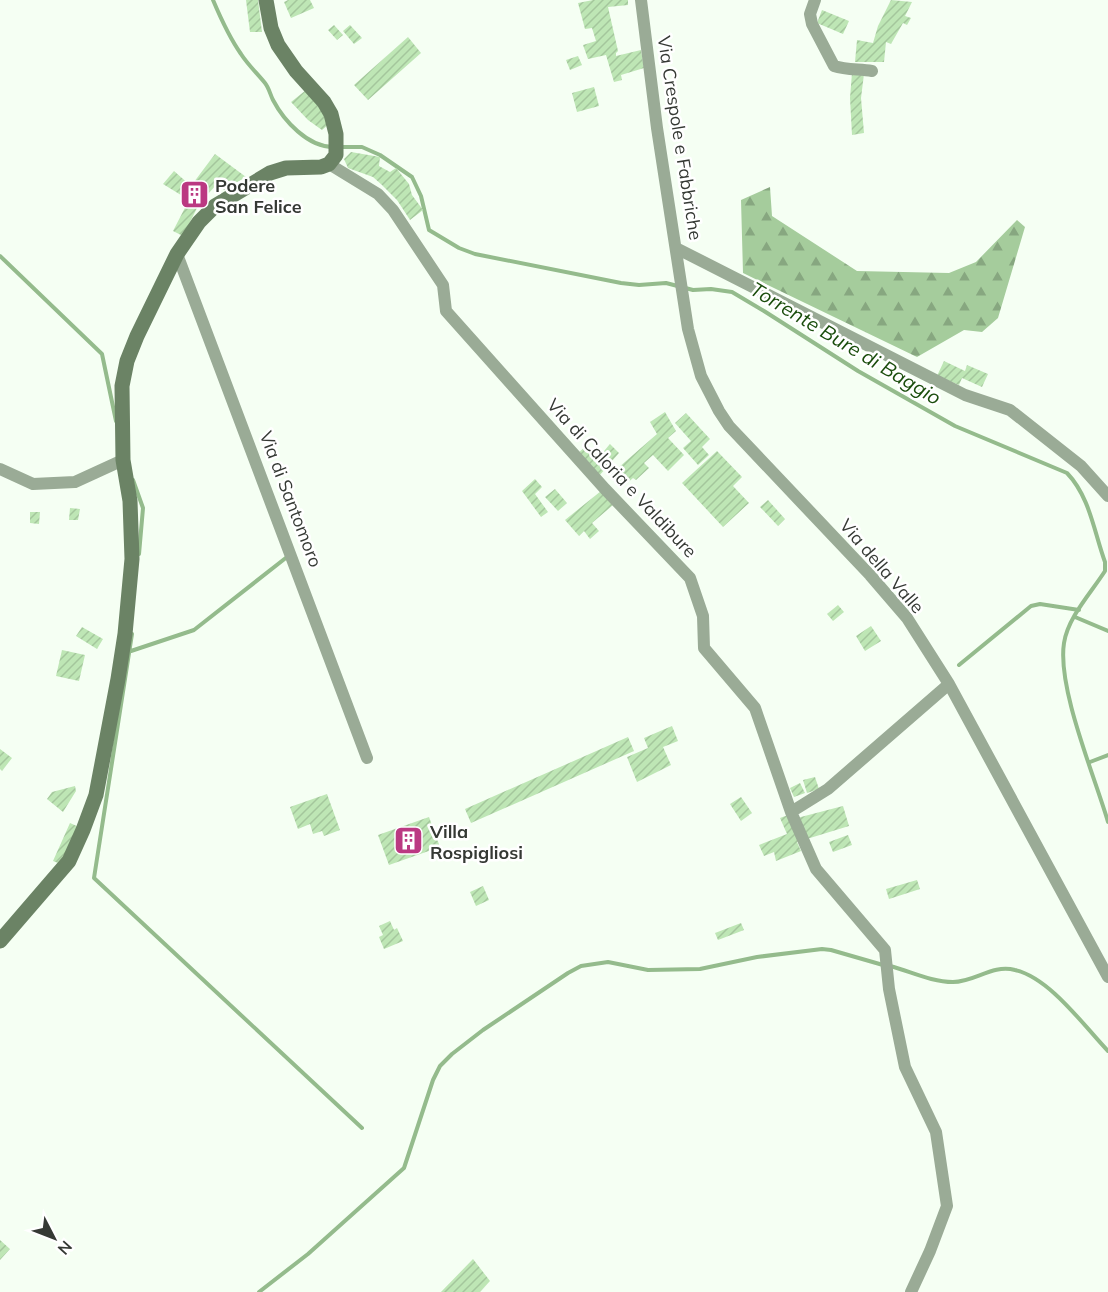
<svg xmlns="http://www.w3.org/2000/svg" width="1108" height="1292" viewBox="0 0 1108 1292" font-family="Mulish,sans-serif">
  <style>
    .forest { fill: url(#forest-firs) }
    .lines { fill: none; stroke-linecap: round; stroke-linejoin: round }
    .stream { stroke: #94bb8c; stroke-width: 4 }
    .building { fill: url(#building-hatch) }
    .street { stroke: #9aab96; stroke-width: 12 }
    .secondary { stroke: #6b8365; stroke-width: 15 }
    .labels { text-anchor: middle; dominant-baseline: central; stroke-width: 5; stroke-linejoin: round; paint-order: stroke }
    .street-label { font-size: 18px; fill: #353934; stroke: #fff }
    .poi-label { font-size: 18px; font-weight: bold; fill: #353934; stroke: #fff; text-anchor: start }
    .water-label { font-size: 20px; font-style: italic; fill: #1a4d0c; stroke: #fff }
  </style>
  <defs>
    <pattern id="forest-firs" width="22" height="20" patternUnits="userSpaceOnUse" patternTransform="scale(1.5)"><rect width="22" height="20" fill="#a5cc9c"/><path d="M5 1l3.5 6h-7zM16 11l3.5 6h-7z" fill="#87a780"/></pattern>
    <pattern id="building-hatch" width="6" height="6" patternUnits="userSpaceOnUse" patternTransform="scale(1.5)"><rect width="6" height="6" fill="#bee6b5"/><path d="M-1 1l2-2M0 6l6-6M5 7l2-2" fill="none" stroke="#a4c69c"/></pattern>
  </defs>
  <rect width="100%" height="100%" fill="#f5fff3"/>
  <!-- forest -->
  <path class="forest" d="M 770,187 L 772,216 L 857,271 L 949,273 L 976,262 L 1017,220 L 1025,227 L 998,318 L 982,332 L 964,330 L 917,357 L 743,273 L 741,200 Z"/>
  <g class="lines">
    <!-- stream -->
    <path class="stream" d="M 213,0 C 221,19 229,37 241,54 C 248,65 257,73 265,83 C 269,88 270,94 273,100 C 284,121 308,147 333,147
      M 341,147 L 362,147 L 380,155 L 412,177 L 421,196 L 429,230 L 459,248 L 475,254 L 621,283 L 639,285 L 666,283 L 693,290 L 711,289 L 732,292 L 764,311 L 858,371 L 955,426 L 1067,473 C 1090,497 1094,532 1105,562 L 1105,571 C 1091,593 1068,617 1064,643 C 1057,688 1095,777 1108,822
      M 0,256 L 102,354 L 116,421
      M 133,480 L 143,508 L 139,554
      M 1075,617 L 1108,631
      M 132,634 L 94,878 L 362,1128
      M 131,651 L 194,630 L 287,557
      M 959,665 L 1031,606 L 1040,604 L 1079,610
      M 1090,762 L 1108,755
      M 890,966 C 910,971 931,982 953,982 C 975,982 992,964 1015,970 C 1050,978 1084,1026 1108,1051
      M 259,1292 L 308,1254 L 404,1168 L 433,1080 L 440,1066 L 452,1054 L 483,1030 L 568,973 L 581,966 L 608,962 L 648,970 L 700,969 L 757,957 L 822,949 L 831,950 L 883,965"/>
  </g>
  <!-- building -->
  <path class="building" d="M 246,0 L 258,0 L 262,32 L 250,32 Z
    M 288,0 L 310,0 L 314,8 L 291,18 L 284,2 Z
    M 593,0 L 628,0 L 628,5 L 608,7 L 618,51 L 616,53 L 616,56 L 641,50 L 644,68 L 621,75 L 622,80 L 614,82 L 606,55 L 588,59 L 583,45 L 596,41 L 592,28 L 585,29 L 578,3 Z
    M 891,0 L 912,2 L 905,16 L 911,18 L 907,25 L 903,23 L 891,44 L 886,42 L 884,62 L 855,62 L 857,40 L 873,43 L 878,26 Z
    M 822,10 L 849,21 L 843,34 L 817,23 Z
    M 334,25 L 343,35 L 337,40 L 328,30 Z
    M 350,25 L 362,38 L 354,44 L 343,31 Z
    M 408,37 L 421,53 L 368,100 L 354,85 Z
    M 578,56 L 582,65 L 570,70 L 566,60 Z
    M 852,73 L 864,74 L 861,98 L 864,133 L 852,135 L 850,98 Z
    M 594,87 L 599,106 L 577,112 L 572,93 Z
    M 306,90 L 323,109 L 329,124 L 322,130 L 308,120 L 291,102 Z
    M 351,152 L 380,157 L 379,166 L 390,172 L 396,168 L 409,184 L 412,195 L 423,210 L 410,220 L 397,200 L 382,185 L 373,177 L 348,168 L 344,159 Z
    M 215,154 L 246,177 L 224,190 L 217,184 L 199,204 L 183,236 L 173,231 L 189,200 L 163,184 L 174,171 L 191,186 Z
    M 944,361 L 965,371 L 967,365 L 988,374 L 982,387 L 962,378 L 959,385 L 937,376 Z
    M 905,375 L 926,387 L 921,395 L 900,383 Z
    M 665,412 L 676,431 L 668,438 L 684,455 L 668,471 L 653,455 L 644,463 L 649,468 L 636,480 L 633,478 L 623,487 L 610,475 L 657,434 L 650,422 Z
    M 686,413 L 710,439 L 702,447 L 709,455 L 698,465 L 683,448 L 691,441 L 675,423 Z
    M 610,444 L 619,453 L 599,476 L 577,454 L 587,445 L 599,457 Z
    M 717,451 L 742,477 L 733,486 L 749,503 L 723,527 L 682,483 Z
    M 535,479 L 542,487 L 535,494 L 548,512 L 541,517 L 522,491 Z
    M 555,489 L 567,503 L 558,511 L 545,497 Z
    M 601,491 L 613,505 L 592,523 L 599,531 L 590,539 L 584,531 L 579,536 L 565,520 Z
    M 768,500 L 785,519 L 778,526 L 760,507 Z
    M 70,508 L 80,509 L 78,520 L 69,520 Z
    M 30,512 L 40,512 L 39,524 L 30,523 Z
    M 838,605 L 844,612 L 833,621 L 827,614 Z
    M 871,626 L 881,641 L 865,651 L 856,636 Z
    M 82,627 L 103,639 L 97,649 L 76,636 Z
    M 62,650 L 85,655 L 79,681 L 56,676 Z
    M 672,726 L 678,741 L 663,747 L 671,765 L 637,782 L 627,757 L 648,748 L 644,738 Z
    M 628,737 L 634,751 L 471,823 L 465,809 Z
    M 0,749 L 12,758 L 2,771 L 0,769 Z
    M 815,777 L 819,789 L 807,793 L 803,780 Z
    M 800,783 L 805,793 L 794,797 L 790,788 Z
    M 75,786 L 76,791 L 63,812 L 47,799 L 52,792 Z
    M 327,794 L 340,830 L 324,836 L 322,831 L 313,834 L 310,824 L 298,829 L 290,807 Z
    M 741,797 L 752,813 L 741,821 L 730,804 Z
    M 843,806 L 849,826 L 797,842 L 801,851 L 776,861 L 774,852 L 764,856 L 759,845 L 787,834 L 780,818 L 788,815 L 797,818 Z
    M 429,817 L 440,847 L 389,865 L 378,835 Z
    M 70,823 L 79,827 L 63,865 L 53,861 Z
    M 848,835 L 852,845 L 833,852 L 829,842 Z
    M 917,880 L 920,889 L 889,899 L 886,889 Z
    M 483,886 L 489,900 L 476,906 L 470,892 Z
    M 390,921 L 394,930 L 397,928 L 403,941 L 384,949 L 379,937 L 383,935 L 379,926 Z
    M 741,923 L 744,930 L 718,940 L 715,933 Z
    M 0,1240 L 10,1249 L 0,1260 Z
    M 473,1259 L 490,1281 L 480,1292 L 441,1292 Z"/>
  <g class="lines">
    <!-- street -->
    <path class="street" d="M 641,0 L 657,128 L 688,329 L 701,376 L 719,411 L 729,426 L 870,575 L 907,618 L 949,684 L 1108,977
      M 815,0 L 810,14 L 812,24 L 834,66 C 846,70 859,69 872,71
      M 329,164 L 378,194 L 393,210 L 443,285 L 446,311 L 605,489 L 690,578 L 703,616 L 704,648 L 755,708 L 791,812 L 816,869 L 885,950 L 889,989 L 905,1067 L 936,1132 L 947,1206 L 930,1251 L 911,1292
      M 676,248 L 965,395 L 1010,410 L 1081,466 L 1108,496
      M 177,254 L 367,758
      M 0,469 L 33,484 L 75,482 L 123,460
      M 791,812 L 828,789 L 949,684"/>
    <!-- secondary -->
    <path class="secondary" d="M 0,941 L 69,861 L 83,830 L 96,795 L 118,679 L 125,634 L 132,559 L 130,501 L 123,460 L 122,386 L 127,361 L 137,336 L 177,254 L 199,222 L 215,206 L 270,173 L 286,168 L 321,167 L 329,164 L 336,155 L 336,134 L 331,114 L 324,102 L 296,71 L 278,45 L 271,28 L 266,0"/>
  </g>
  <!-- icons -->
  <defs>
    <symbol id="building-square" viewBox="-11 -11 22 22"><rect x="-9" y="-9" width="18" height="18" rx="4" fill="#bb3982" stroke="#fff"/><path d="M-4-6H4V6H1V3H-1V6H-4ZM-2.5-4.3h1.7v1.8h-1.7ZM.8-4.3h1.7v1.8H.8ZM-2.5-1h1.7V.8h-1.7ZM.8-1h1.7V.8H.8Z" fill="#fff"/></symbol>
  </defs>
  <g fill-rule="evenodd">
    <use href="#building-square" x="178" y="178" width="33" height="33"/>
    <use href="#building-square" x="392" y="824" width="33" height="33"/>
  </g>
  <g class="labels">
    <!-- street labels -->
    <g class="street-label">
      <text transform="translate(680 138) rotate(81)">Via Crespole e Fabbriche</text>
      <text transform="translate(622 478) rotate(47)">Via di Caloria e Valdibure</text>
      <text transform="translate(291 499) rotate(69)">Via di Santomoro</text>
      <text transform="translate(882 566) rotate(49)">Via della Valle</text>
    </g>
    <!-- poi labels -->
    <g class="poi-label">
      <text x="215" y="185">Podere<tspan x="215" dy="21">San Felice</tspan></text>
      <text x="430" y="831">Villa<tspan x="430" dy="21">Rospigliosi</tspan></text>
    </g>
    <!-- water labels -->
    <g class="water-label">
      <text transform="translate(846 343) rotate(31)">Torrente Bure di Baggio</text>
    </g>
  </g>
  <!-- north arrow -->
  <g transform="translate(54 1238) rotate(132)" stroke="#ffffff" stroke-width="4.5" paint-order="stroke">
  <path d="M0-4.5L10 22L0 15L-10 22Z" fill="#353934"/>
  <text y="-9" font-size="16" font-weight="bold" text-anchor="middle" fill="#353934">N</text>
  </g>
</svg>
